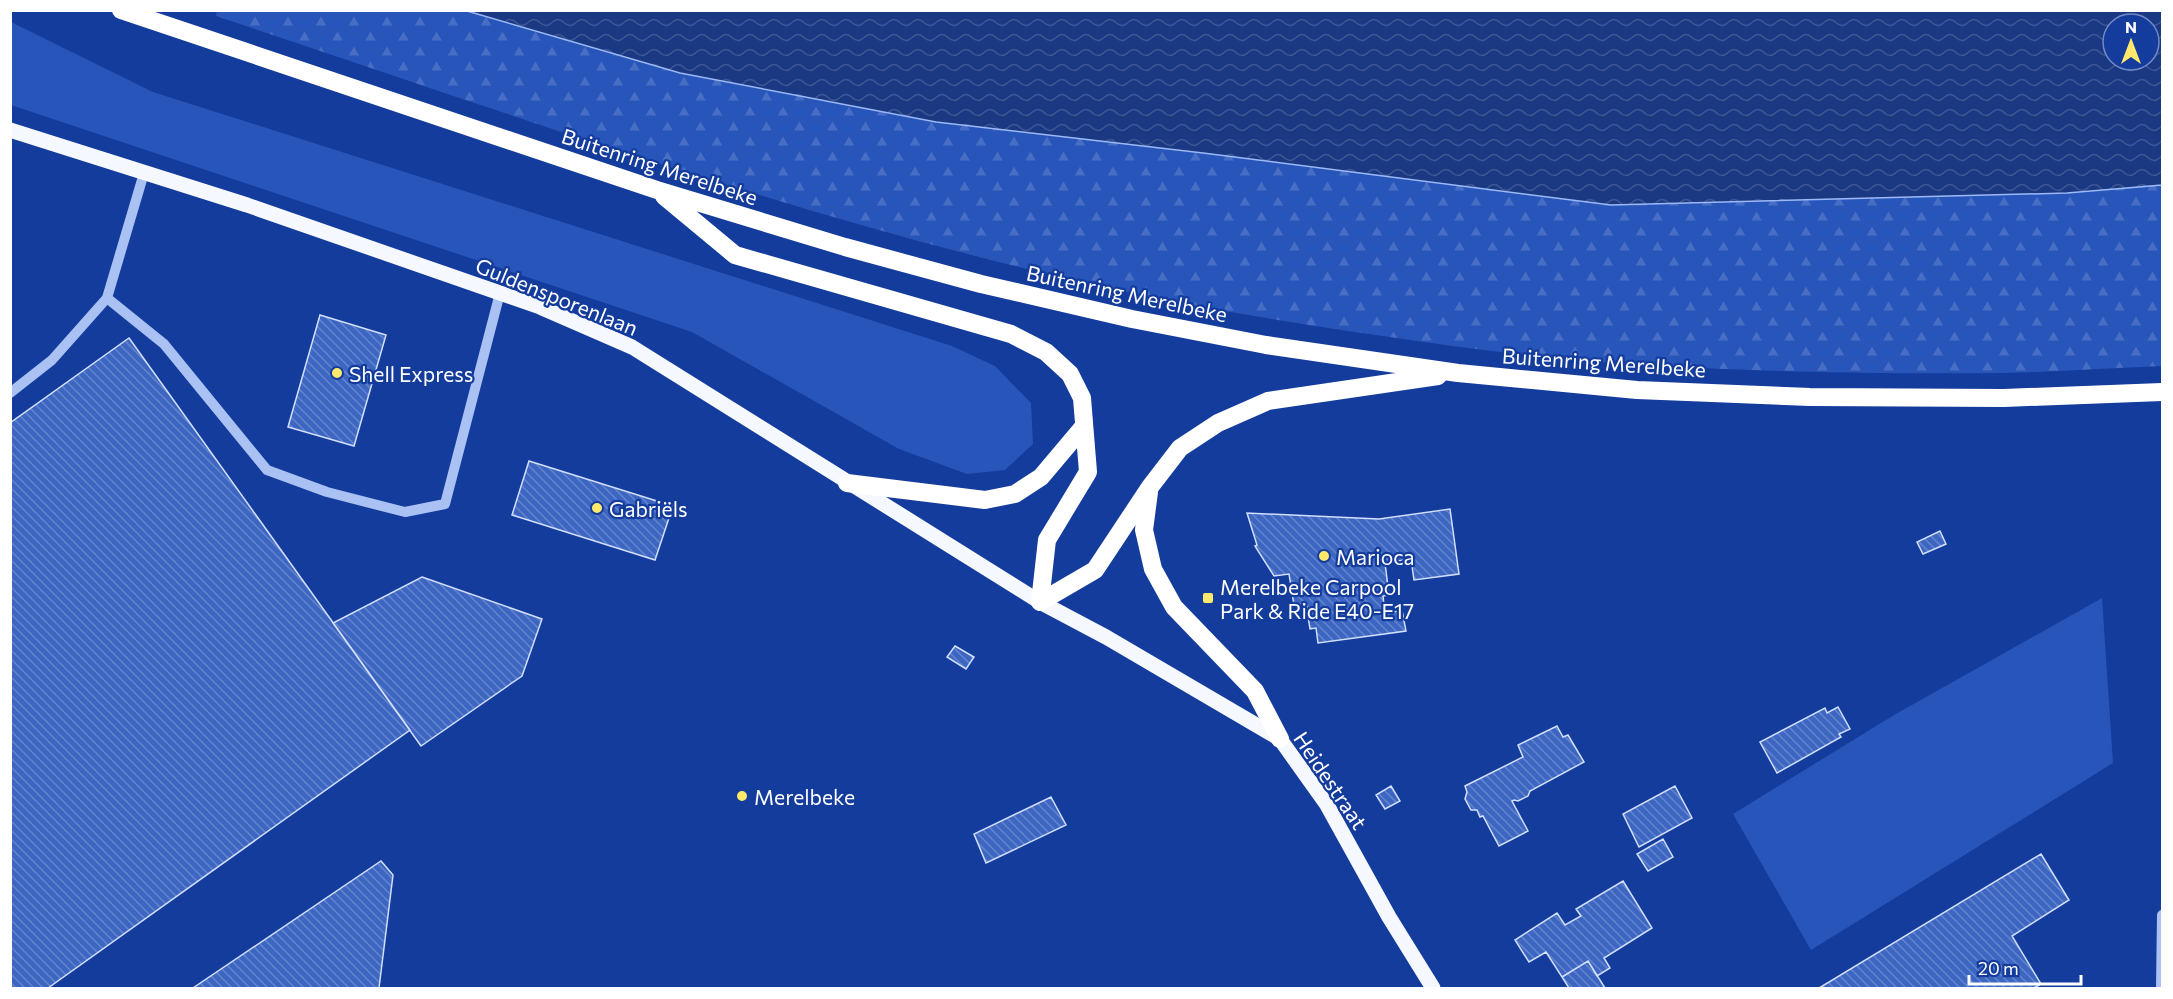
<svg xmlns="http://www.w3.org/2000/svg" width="2173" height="999" viewBox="0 0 2173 999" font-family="Commissioner,sans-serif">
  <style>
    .green { fill: #2755ba }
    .forest { fill: url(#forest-firs) }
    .water { fill: url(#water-waves); stroke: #9cb9f6; stroke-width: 1.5; fill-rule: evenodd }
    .building { fill: url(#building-back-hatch); stroke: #d2dffd; stroke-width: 1.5 }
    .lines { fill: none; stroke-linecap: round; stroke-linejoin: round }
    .minor { stroke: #aac1f3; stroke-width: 10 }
    .major { stroke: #f6f8ff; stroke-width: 15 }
    .highway { stroke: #fff; stroke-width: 18 }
    .poi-dot { fill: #ffe96c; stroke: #143c9c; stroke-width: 2 }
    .labels { text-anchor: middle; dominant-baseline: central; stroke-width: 4.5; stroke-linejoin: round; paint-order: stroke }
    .street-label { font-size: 21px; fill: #fff; stroke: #143c9c }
    .poi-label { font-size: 21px; fill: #fff; stroke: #143c9c; text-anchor: start }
  </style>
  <defs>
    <pattern id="forest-firs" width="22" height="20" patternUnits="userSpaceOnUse" patternTransform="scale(1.5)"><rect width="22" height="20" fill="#2755ba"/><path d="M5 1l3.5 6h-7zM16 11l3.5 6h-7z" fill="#476ec4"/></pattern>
    <pattern id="water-waves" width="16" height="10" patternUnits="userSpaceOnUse" patternTransform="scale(1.5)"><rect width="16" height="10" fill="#1b3982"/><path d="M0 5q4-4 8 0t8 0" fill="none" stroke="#3d5795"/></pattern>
    <pattern id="building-back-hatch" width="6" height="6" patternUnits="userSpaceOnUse" patternTransform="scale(1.5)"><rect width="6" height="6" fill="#3d66c2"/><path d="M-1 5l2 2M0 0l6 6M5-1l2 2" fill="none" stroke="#6485ce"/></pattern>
  </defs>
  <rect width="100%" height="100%" fill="#143c9c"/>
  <!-- green -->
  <path class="green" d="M 11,22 L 153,92 L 952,346 L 995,366 L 1031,403 L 1033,444 L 1005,470 L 967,474 L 899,449 L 692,332 L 11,105 Z
    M 2102,598 L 2113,763 L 1811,950 L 1733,814 L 1894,715 Z"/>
  <!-- forest -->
  <path class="forest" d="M 217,10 L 467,11 L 680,73 L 936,122 L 1203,153 L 1611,205 L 2067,193 L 2162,185 L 2162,366 C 2109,368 2056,372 2002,373 C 1882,374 1762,372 1642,365 C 1555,360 1469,349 1383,336 C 1300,324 1218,311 1136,294 C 822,227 520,117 216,16 Z"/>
  <!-- water -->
  <path class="water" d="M 467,11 L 2162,11 L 2162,185 L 2067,193 L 1611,205 L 1203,153 L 936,122 L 680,73 ZM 2113,24 L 2149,24 L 2149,60 L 2113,60 Z"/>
  <!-- building -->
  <path class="building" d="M 320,315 L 386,335 L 354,446 L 288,427 Z
    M 129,338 L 410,730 L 48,988 L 10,988 L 10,423 Z
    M 529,461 L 673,506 L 655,560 L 512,515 Z
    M 1450,509 L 1459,574 L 1414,580 L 1411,559 L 1385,563 L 1389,595 L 1383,596 L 1385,613 L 1402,610 L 1406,631 L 1318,643 L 1316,628 L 1310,629 L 1306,603 L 1294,605 L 1289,574 L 1274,576 L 1255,546 L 1257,545 L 1247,513 L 1379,519 Z
    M 1940,531 L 1946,544 L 1923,554 L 1917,542 Z
    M 422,577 L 542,619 L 522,676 L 421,746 L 333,623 Z
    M 955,646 L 974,657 L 966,669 L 947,657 Z
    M 1838,707 L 1850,729 L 1839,734 L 1841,737 L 1777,773 L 1760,742 L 1825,708 L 1827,713 Z
    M 1557,726 L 1563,737 L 1568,735 L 1584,762 L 1530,791 L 1528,796 L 1518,801 L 1514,800 L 1512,801 L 1528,831 L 1499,846 L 1483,816 L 1480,817 L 1477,810 L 1471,810 L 1465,799 L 1467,792 L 1465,786 L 1523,757 L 1518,745 Z
    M 1391,786 L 1400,801 L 1385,809 L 1376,795 Z
    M 1675,786 L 1692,818 L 1639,847 L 1623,814 Z
    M 1051,797 L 1066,825 L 986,863 L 974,834 Z
    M 1663,839 L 1673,857 L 1648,871 L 1637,854 Z
    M 2041,854 L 2069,900 L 2012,936 L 2041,984 L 2034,988 L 1819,988 Z
    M 381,861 L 393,875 L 379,988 L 193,988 Z
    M 1623,881 L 1652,928 L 1604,958 L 1610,968 L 1597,976 L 1588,961 L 1562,977 L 1546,952 L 1529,962 L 1515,940 L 1557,913 L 1565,925 L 1581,916 L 1576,909 Z
    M 1588,961 L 1605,988 L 1569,988 L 1562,977 Z"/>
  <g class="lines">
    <!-- minor -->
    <path class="minor" d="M 107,298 L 164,344 L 267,470 L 327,492 L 405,512 L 445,504 L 500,293
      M 10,393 L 52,360 L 107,298 L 144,173
      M 2161,988 L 2162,915"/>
    <!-- major -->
    <path class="major" d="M 10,130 L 247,205 L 540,307 L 632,347 L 1040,602 L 1106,637 L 1280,739 L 1327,805 L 1389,917 L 1433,988"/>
    <!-- highway -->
    <path class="highway" d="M 121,10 L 657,190 L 845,247 L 981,284 L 1132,319 L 1266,345 L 1458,373 L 1637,390 L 1810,397 L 2004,398 L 2162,392
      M 664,196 L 735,255 L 1011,334 L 1046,352 L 1070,374 L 1082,398 L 1088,472 L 1047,540 L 1040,602
      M 847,483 L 985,500 L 1015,494 L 1041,477 L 1084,426
      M 1149,492 L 1144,530 L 1153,569 L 1174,607 L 1255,691 L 1280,739
      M 1040,602 L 1095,570 L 1150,487 L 1180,448 L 1218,423 L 1268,401 L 1438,376"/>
  </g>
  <!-- markers -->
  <g class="poi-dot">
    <circle cx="337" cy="373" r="6"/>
    <circle cx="597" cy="508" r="6"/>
    <circle cx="1324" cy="556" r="6"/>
    <rect x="1202" y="592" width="12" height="12" rx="3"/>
    <circle cx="742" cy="796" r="6"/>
  </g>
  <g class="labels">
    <!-- street labels -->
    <g class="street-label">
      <text transform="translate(660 166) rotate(18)">Buitenring Merelbeke</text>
      <text transform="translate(1127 293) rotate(12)">Buitenring Merelbeke</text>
      <text transform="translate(557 296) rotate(22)">Guldensporenlaan</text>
      <text transform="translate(1604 362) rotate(4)">Buitenring Merelbeke</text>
      <text transform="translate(1331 780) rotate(56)">Heidestraat</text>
    </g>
    <!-- poi labels -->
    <g class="poi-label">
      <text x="349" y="373">Shell Express</text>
      <text x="609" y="508">Gabriëls</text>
      <text x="1336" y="556">Marioca</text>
      <text x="1220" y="586">Merelbeke Carpool<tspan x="1220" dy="24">Park &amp; Ride E40-E17</tspan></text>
      <text x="754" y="796">Merelbeke</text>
    </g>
  </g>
  <!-- border -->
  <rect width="2173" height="999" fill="none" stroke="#ffffff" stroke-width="24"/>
  <!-- north arrow -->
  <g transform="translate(2131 42)"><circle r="28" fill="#143c9c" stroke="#728ac4" stroke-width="1.5"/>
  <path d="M0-4.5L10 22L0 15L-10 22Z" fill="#ffe96c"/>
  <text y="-9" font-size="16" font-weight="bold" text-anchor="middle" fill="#ffffff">N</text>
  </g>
  <!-- scale -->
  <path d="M1969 975v9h112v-9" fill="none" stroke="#ffffff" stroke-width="3"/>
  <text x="1978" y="975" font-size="18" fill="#ffffff" stroke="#143c9c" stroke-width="4.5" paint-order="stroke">20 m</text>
</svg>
